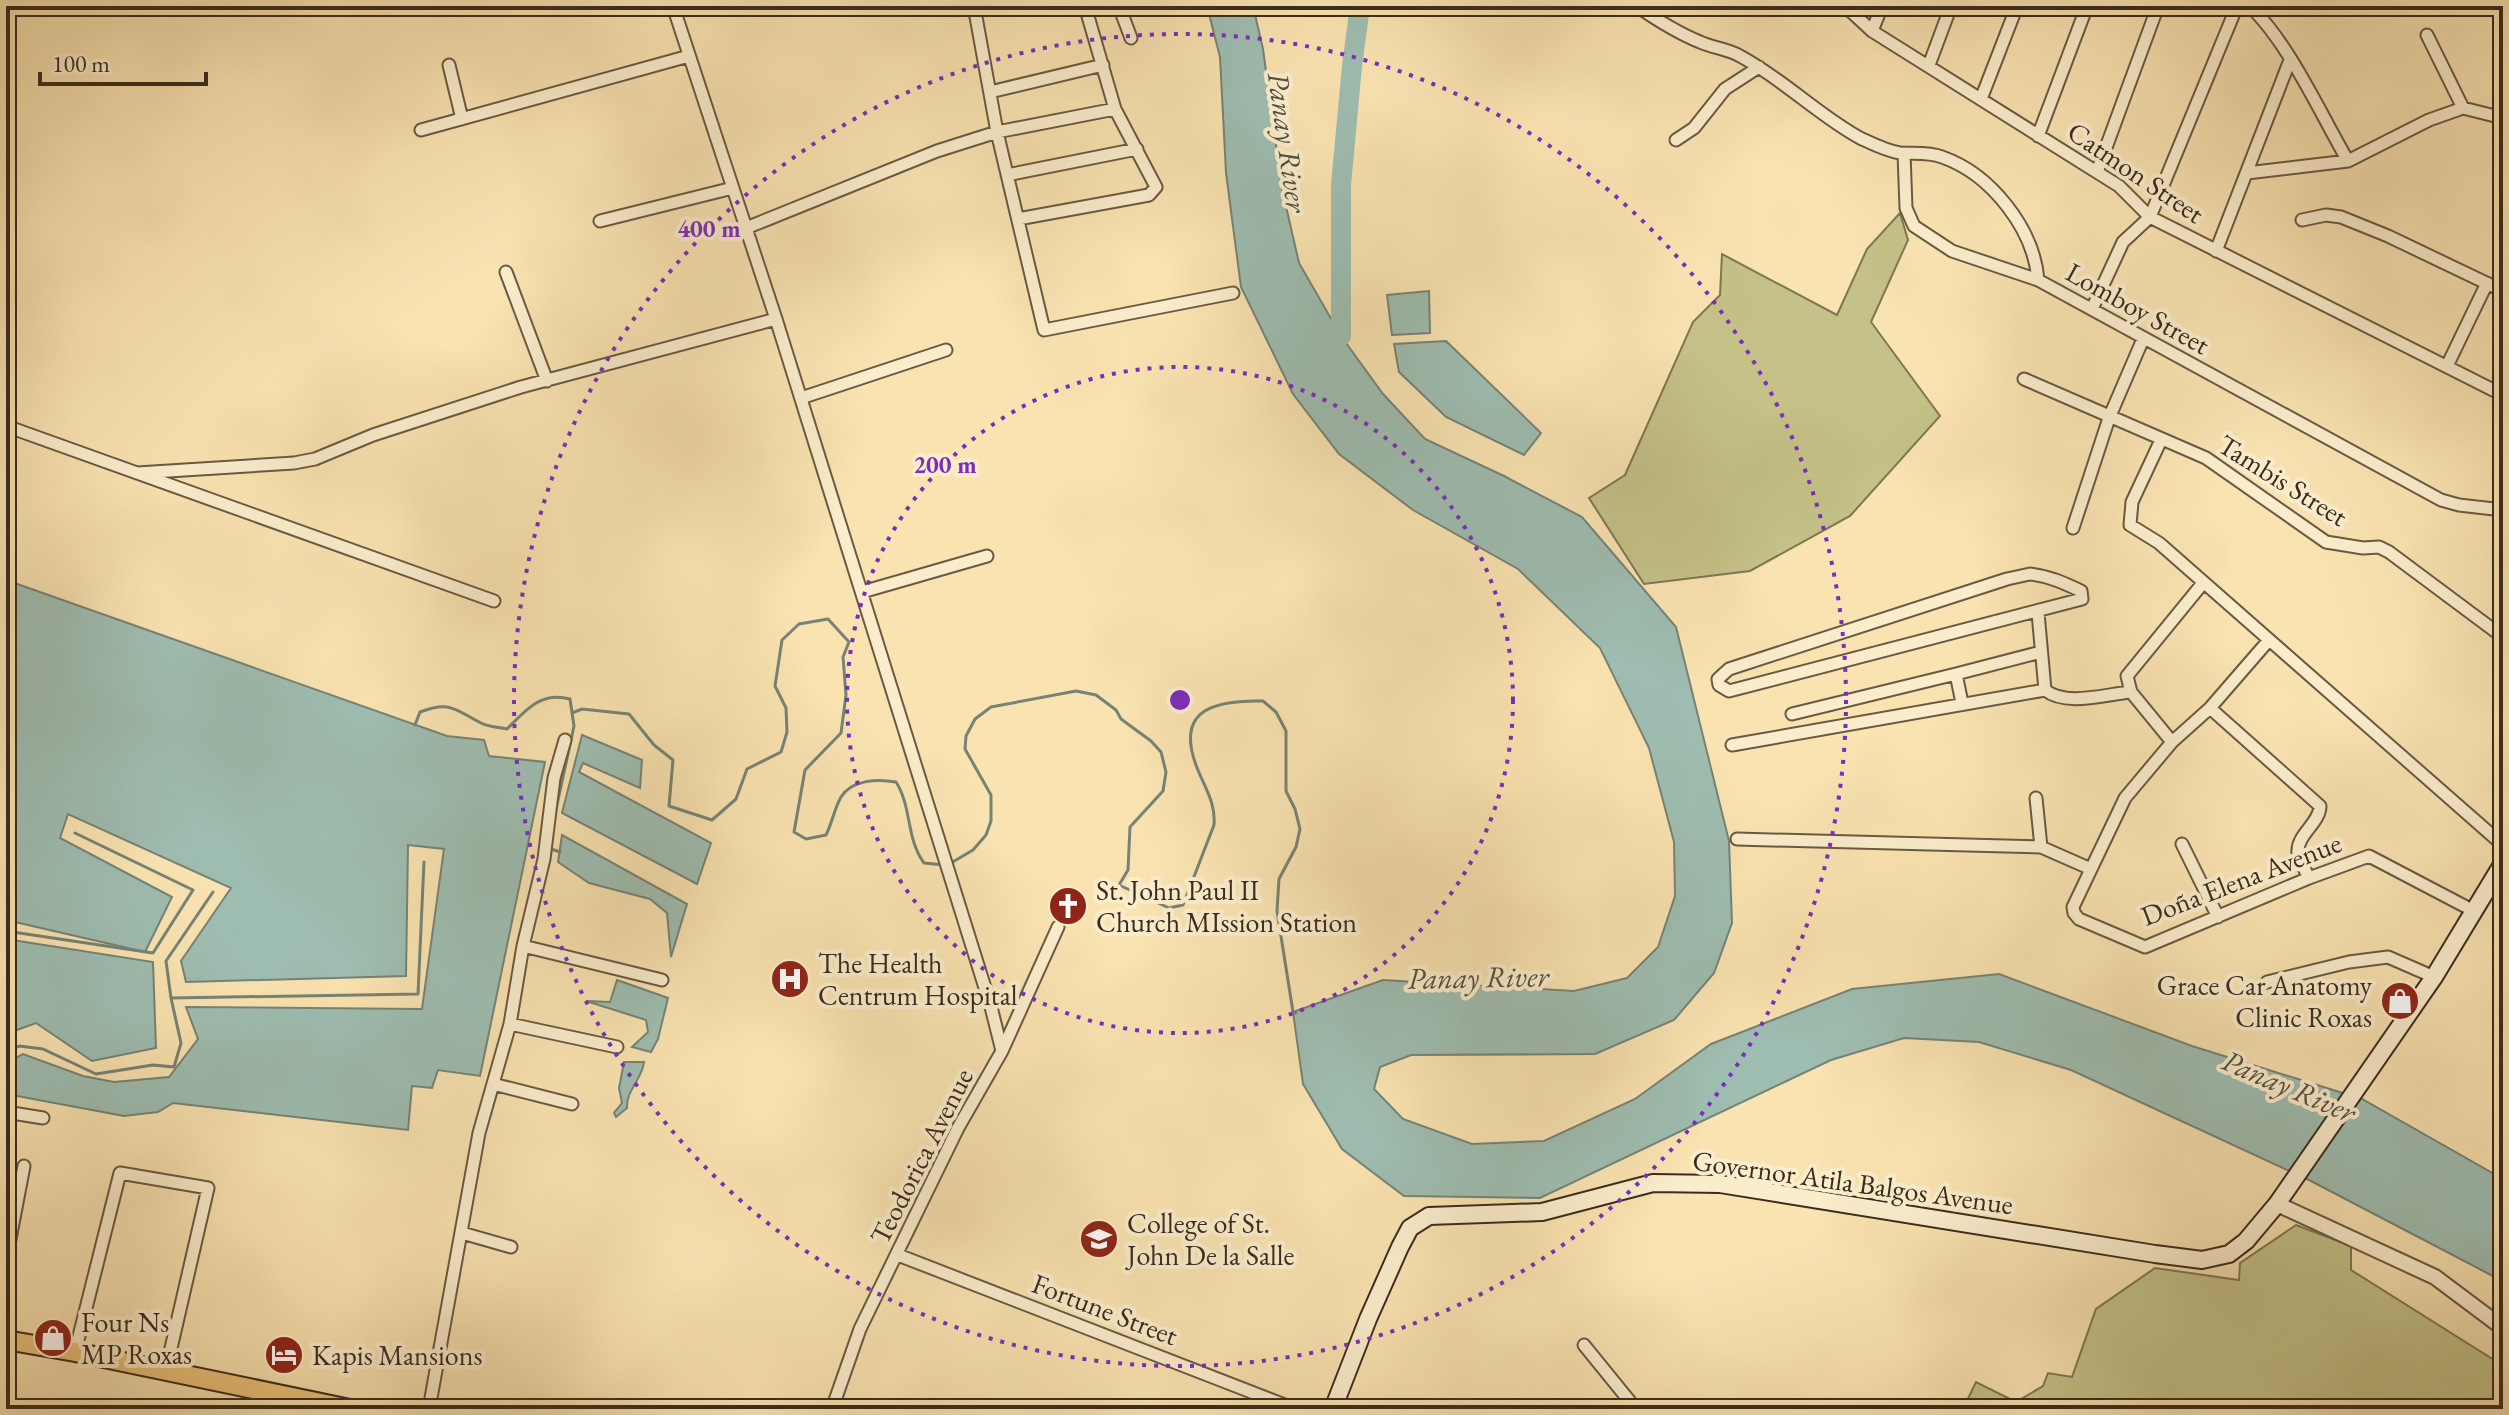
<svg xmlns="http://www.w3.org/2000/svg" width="2509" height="1415" viewBox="0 0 2509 1415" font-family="'EB Garamond',serif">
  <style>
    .green { fill: #c4c288; stroke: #7f7653; stroke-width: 2 }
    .water { fill: #9ebdb1; stroke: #768376; stroke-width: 2 }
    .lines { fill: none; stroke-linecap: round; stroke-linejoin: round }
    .stream { stroke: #768376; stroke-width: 3 }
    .river { stroke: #9ebdb1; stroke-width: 20 }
    .minor-casing { stroke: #6a5943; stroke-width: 15 }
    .tertiary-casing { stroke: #6a5943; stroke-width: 18 }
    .secondary-casing { stroke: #3a2b1e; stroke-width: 20 }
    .primary-casing { stroke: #3a2b1e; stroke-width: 22 }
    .minor { stroke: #fbedcc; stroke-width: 11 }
    .tertiary { stroke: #fbedcc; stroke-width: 14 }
    .secondary { stroke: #fbedcc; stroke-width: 16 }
    .primary { stroke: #ecc278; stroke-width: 18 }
    .ring { fill: none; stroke: #7b2cbf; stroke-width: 4; stroke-dasharray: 4 8 }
    .labels { text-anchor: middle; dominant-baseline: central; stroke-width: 8; stroke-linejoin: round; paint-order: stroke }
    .street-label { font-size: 28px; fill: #3a2b1e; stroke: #fbedcc }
    .poi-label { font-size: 28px; fill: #3a2b1e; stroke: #fbedcc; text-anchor: start }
    .water-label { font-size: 30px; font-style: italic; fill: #535043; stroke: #fbedcc }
    .centre { fill: #7b2cbf; stroke: #fbedcc; stroke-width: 4 }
    .ring-label { font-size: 24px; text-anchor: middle; font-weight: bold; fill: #7b2cbf; stroke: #fbedcc; stroke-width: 8; stroke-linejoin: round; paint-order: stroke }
  </style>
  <rect width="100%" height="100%" fill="#f9e3b1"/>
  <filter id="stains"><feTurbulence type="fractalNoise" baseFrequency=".0025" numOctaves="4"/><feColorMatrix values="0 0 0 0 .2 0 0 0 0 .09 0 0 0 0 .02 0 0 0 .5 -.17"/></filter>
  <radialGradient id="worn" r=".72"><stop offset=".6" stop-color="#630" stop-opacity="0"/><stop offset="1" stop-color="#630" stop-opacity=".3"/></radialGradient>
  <!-- green -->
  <path class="green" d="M 1900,213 L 1908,240 L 1871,322 L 1940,416 L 1850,516 L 1750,571 L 1644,584 L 1589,498 L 1625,475 L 1693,322 L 1720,295 L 1722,254 L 1837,315 L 1867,249 Z
    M 2296,1225 L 2351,1246 L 2351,1270 L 2494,1360 L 2503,1373 L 2503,1409 L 1963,1409 L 1976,1382 L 2016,1402 L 2043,1386 L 2048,1373 L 2072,1377 L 2096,1309 L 2155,1268 L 2239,1280 L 2240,1263 Z"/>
  <!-- water -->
  <path class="water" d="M 1207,6 L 1253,6 L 1263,49 L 1282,189 L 1299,263 L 1341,336 L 1383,394 L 1425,439 L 1504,476 L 1582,517 L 1676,627 L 1729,841 L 1732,923 L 1714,973 L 1674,1020 L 1595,1054 L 1411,1055 L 1380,1067 L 1374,1089 L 1403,1119 L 1472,1144 L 1544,1141 L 1635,1099 L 1711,1044 L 1852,989 L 1999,974 L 2192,1046 L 2362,1099 L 2503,1179 L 2503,1285 L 2491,1275 L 2309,1180 L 2071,1070 L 1979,1042 L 1904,1038 L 1831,1060 L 1540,1198 L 1404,1196 L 1342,1149 L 1303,1084 L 1293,1012 L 1383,980 L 1574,991 L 1627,978 L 1658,947 L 1675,896 L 1674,842 L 1649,748 L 1600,648 L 1518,569 L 1413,510 L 1339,454 L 1293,394 L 1241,287 L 1226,173 L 1220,57 Z
    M 1429,291 L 1430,333 L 1392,335 L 1387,295 Z
    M 1446,341 L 1541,433 L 1524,455 L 1446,417 L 1399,372 L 1394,344 Z
    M 6,580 L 447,736 L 484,740 L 489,756 L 545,762 L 480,1076 L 438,1070 L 432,1088 L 412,1086 L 408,1130 L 173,1103 L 158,1112 L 124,1116 L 6,1094 L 6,1063 L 23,1054 L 83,1076 L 114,1082 L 169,1077 L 198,1039 L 186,1007 L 422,1009 L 444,849 L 408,845 L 406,976 L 186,982 L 181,961 L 231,888 L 68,814 L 60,838 L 172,897 L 145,952 L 6,920 Z
    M 582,735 L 642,760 L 640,788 L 583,763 L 579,772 L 711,843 L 697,884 L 562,813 Z
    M 562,835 L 687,904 L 671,957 L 667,913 L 650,899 L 589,883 L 558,862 Z
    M 6,939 L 153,962 L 156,1048 L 92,1061 L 36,1023 L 6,1034 Z
    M 617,980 L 668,998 L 658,1039 L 651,1052 L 632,1047 L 648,1032 L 646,1020 L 586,1001 L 610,1002 Z
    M 624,1062 L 644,1062 C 642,1080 626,1090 627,1108 L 616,1117 L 614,1113 L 622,1103 L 619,1088 Z"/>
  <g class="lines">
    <!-- stream -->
    <path class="stream" d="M 572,713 L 582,709 L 629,714 L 654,745 L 673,760 L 669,806 L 712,820 L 736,799 L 747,769 L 781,752 L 787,732 L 786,708 L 775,686 L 782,640 L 799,624 L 828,619 L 849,642 L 843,657 L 846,695 L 841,733 L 805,770 L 794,832 L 806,839 L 826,835 C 832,823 835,807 841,797 C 852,779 879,779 896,782 C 912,807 906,839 924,863 L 944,865
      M 415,725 L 420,712 C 451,700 455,710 481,723 C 488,727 498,727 507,729 C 526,710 541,691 570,699 L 574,726 L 555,814
      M 548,848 L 560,852
      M 951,863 L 973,850 L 986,835 L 991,821 L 991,795 L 965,749 L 966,736 L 975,719 L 991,707 L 1076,691 L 1096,695 L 1116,710 L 1121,719 L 1151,741 L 1161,752 L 1166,772 L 1163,791 L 1130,827 L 1128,870 L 1119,885 L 1169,908 L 1183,905 L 1214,825 C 1216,802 1204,787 1196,765 C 1175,708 1217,700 1263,701 L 1276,712 L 1286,731 L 1286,791 L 1295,809 L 1300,829 L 1296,847 L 1279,879 L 1277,911 L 1293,1012 L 1296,1013
      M 6,931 L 153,953 L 193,890 L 75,833
      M 171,998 L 166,961 L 213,892
      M 6,1053 L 19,1046 L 43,1049 L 96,1074 L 153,1065 L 174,1067 L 181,1043 L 171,998 L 418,994 L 424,862"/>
    <!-- river -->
    <path class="river" d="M 1341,336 L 1341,185 L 1352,66 L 1360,6"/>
    <defs>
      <path id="minor" d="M 974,6 L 997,132 L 1044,330 L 1233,293
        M 1119,6 L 1131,38
        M 1637,6 C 1657,20 1678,33 1700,42 C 1713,48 1728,49 1740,56 C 1783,79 1818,115 1860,138 C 1873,144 1886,151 1900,153 C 1914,154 1929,152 1942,157 C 1991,174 2034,229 2038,280
        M 1845,6 L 1872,31 L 2119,186 L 2150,217 L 2503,395
        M 2250,6 C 2290,45 2320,113 2348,161
        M 674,9 L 776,319 L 991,1007 L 1002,1051
        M 1872,31 L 1882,6
        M 2427,35 L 2463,108
        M 449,65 L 462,119
        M 1929,65 L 1951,6
        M 990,92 L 1103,65
        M 1981,99 L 2017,6
        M 421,130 L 689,56
        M 2038,136 L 2087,6
        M 1676,140 L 1694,128 L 1725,89 L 1759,67
        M 1904,153 L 1906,208 L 1914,226 L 1952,251 L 2038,280 L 2441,500 L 2459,505 L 2503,510
        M 2097,172 L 2158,6
        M 2247,173 L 2348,161 L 2429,120 L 2463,108 L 2503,118
        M 1007,175 L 1137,149
        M 1018,219 L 1149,195 L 1156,187 L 1115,109 L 1085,6
        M 2302,220 L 2326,215 L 2341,217 L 2388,236 L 2503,291
        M 600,221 L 733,188
        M 746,228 L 937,151 L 997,132 L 1115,109
        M 2216,251 L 2290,60
        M 506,272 L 547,381
        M 2092,309 L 2123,242 L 2150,217 L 2237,6
        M 2447,366 L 2487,283
        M 2024,379 L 2206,458 L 2326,542 L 2363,548 L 2379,547 L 2389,552 L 2503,637
        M 801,398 L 946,350
        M 6,426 L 494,601
        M 2161,440 L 2132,502 L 2130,525 L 2159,543 L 2503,845
        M 137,473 L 294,463 L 315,459 L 373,435 L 521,387 L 776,319
        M 2073,528 L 2109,418 L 2143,339
        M 2030,574 C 2049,576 2064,583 2081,591 L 2082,599 L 1729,691 L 1719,685 L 1718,679 L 1729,669 L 2007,579 Z
        M 862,592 L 987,556
        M 2038,613 L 2045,690 C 2066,707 2106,694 2131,692
        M 2269,640 L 2210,708 L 2172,742 L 2125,798 L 2073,907 L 2074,913 L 2079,919 L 2145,947 L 2309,878 L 2369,856 L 2472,910
        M 1956,674 L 2041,652
        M 2210,708 L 2320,806 C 2320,823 2296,835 2298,853 C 2300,861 2305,870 2309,878
        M 1792,714 L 1956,674 L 1962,703
        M 2172,742 L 2131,692 L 2127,676 L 2203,583
        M 1732,745 L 2045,690
        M 2036,798 L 2041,847
        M 1737,839 L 2041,847 L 2091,869
        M 2182,844 L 2218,917
        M 523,946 L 662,980
        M 2267,982 L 2349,962 L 2388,957 L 2434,977
        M 510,1024 L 617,1047
        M 493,1084 L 572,1104
        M 6,1112 L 43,1118
        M 462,1233 L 511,1247
        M 898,1255 L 1295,1409
        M 6,1260 L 24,1166
        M 1584,1345 L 1636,1409
        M 75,1352 L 120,1173 L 208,1188 L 166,1370
        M 429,1409 L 479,1133 L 510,1024 L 523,946 L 544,859 L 554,778 L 565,740
        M 832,1409 L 860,1329 L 958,1128 L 1002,1051 L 1058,927"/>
      <path id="tertiary" d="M 2277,1204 L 2435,1277 L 2503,1328"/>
      <path id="secondary" d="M 1333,1409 L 1368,1319 L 1400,1247 L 1410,1228 L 1429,1216 L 1542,1212 L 1653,1183 L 1720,1184 L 2155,1254 L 2202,1260 L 2229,1254 L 2246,1241 L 2277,1204 L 2434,977 L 2503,863"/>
      <path id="primary" d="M 6,1340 L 75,1352 L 350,1409"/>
    </defs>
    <!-- minor casing -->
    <use href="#minor" class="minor-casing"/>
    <!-- tertiary casing -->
    <use href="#tertiary" class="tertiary-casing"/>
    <!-- secondary casing -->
    <use href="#secondary" class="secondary-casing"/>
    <!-- primary casing -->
    <use href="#primary" class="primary-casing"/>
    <!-- minor -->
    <use href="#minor" class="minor"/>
    <!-- tertiary -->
    <use href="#tertiary" class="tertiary"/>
    <!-- secondary -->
    <use href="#secondary" class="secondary"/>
    <!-- primary -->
    <use href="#primary" class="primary"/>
  </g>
  <!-- distance rings -->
  <g class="ring">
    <circle cx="1180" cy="700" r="333"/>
    <circle cx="1180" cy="700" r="666"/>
  </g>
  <!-- icons -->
  <defs>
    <symbol id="church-disc" viewBox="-11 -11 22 22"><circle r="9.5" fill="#8f2418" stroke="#fbedcc"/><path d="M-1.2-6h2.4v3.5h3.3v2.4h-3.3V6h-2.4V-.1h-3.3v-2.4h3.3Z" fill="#fff"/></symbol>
    <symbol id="hospital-disc" viewBox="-11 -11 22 22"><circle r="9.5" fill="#8f2418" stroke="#fbedcc"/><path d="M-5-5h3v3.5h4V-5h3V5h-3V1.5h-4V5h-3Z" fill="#fff"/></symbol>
    <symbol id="shop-disc" viewBox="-11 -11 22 22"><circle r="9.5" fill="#8f2418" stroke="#fbedcc"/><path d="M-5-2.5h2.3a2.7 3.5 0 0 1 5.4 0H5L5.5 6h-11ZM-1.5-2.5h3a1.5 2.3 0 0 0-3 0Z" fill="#fff"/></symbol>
    <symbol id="university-disc" viewBox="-11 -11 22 22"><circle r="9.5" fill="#8f2418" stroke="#fbedcc"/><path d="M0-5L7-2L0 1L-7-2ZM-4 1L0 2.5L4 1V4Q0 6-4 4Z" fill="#fff"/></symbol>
    <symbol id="hotel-disc" viewBox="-11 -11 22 22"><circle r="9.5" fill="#8f2418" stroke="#fbedcc"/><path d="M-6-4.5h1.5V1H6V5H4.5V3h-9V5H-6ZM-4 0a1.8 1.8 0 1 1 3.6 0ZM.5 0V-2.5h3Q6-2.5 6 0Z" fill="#fff"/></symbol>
  </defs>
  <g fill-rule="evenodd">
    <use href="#church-disc" x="1046" y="884" width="44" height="44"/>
    <use href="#hospital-disc" x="768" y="957" width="44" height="44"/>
    <use href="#shop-disc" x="2378" y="979" width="44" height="44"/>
    <use href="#university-disc" x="1077" y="1217" width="44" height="44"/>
    <use href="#shop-disc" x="31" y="1316" width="44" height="44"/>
    <use href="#hotel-disc" x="262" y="1333" width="44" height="44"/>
  </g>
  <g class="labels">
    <!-- street labels -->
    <g class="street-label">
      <text transform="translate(2136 172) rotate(34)">Catmon Street</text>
      <text transform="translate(2138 308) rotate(29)">Lomboy Street</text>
      <text transform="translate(2283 480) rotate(32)">Tambis Street</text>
      <text transform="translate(2241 879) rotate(-21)">Doña Elena Avenue</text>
      <text transform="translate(921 1156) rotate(-63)">Teodorica Avenue</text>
      <text transform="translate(1853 1182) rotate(8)">Governor Atila Balgos Avenue</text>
      <text transform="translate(1105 1309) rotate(21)">Fortune Street</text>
    </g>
    <!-- poi labels -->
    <g class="poi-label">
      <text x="1096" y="890">St. John Paul II<tspan x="1096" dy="32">Church MIssion Station</tspan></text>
      <text x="818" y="963">The Health<tspan x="818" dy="32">Centrum Hospital</tspan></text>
      <text x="2372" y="985" text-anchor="end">Grace Car Anatomy<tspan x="2372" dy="32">Clinic Roxas</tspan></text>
      <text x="1127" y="1223">College of St.<tspan x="1127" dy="32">John De la Salle</tspan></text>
      <text x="81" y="1322">Four Ns<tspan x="81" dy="32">MP Roxas</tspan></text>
      <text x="312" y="1355">Kapis Mansions</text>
    </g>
    <!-- water labels -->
    <g class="water-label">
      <text transform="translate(1288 142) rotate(82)">Panay River</text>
      <text transform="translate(1478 977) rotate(-1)">Panay River</text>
      <text transform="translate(2289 1086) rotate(23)">Panay River</text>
    </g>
  </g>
  <circle cx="1180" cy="700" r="12" class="centre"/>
  <g class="ring-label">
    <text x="709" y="237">400 m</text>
    <text x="945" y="473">200 m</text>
  </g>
  <!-- margin -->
  <rect width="2509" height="1415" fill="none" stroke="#f9e3b1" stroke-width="32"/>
  <rect x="8" y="8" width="2493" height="1399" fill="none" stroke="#3a2b1e" stroke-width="4"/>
  <rect x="16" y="16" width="2477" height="1383" fill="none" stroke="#3a2b1e" stroke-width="2"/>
  <!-- scale -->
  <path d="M40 72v12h166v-12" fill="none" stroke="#3a2b1e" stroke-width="4"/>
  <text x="52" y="72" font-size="24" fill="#3a2b1e" stroke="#fbedcc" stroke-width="6" paint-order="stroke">100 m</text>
  <rect width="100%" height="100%" filter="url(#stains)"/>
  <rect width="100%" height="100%" fill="url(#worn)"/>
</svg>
